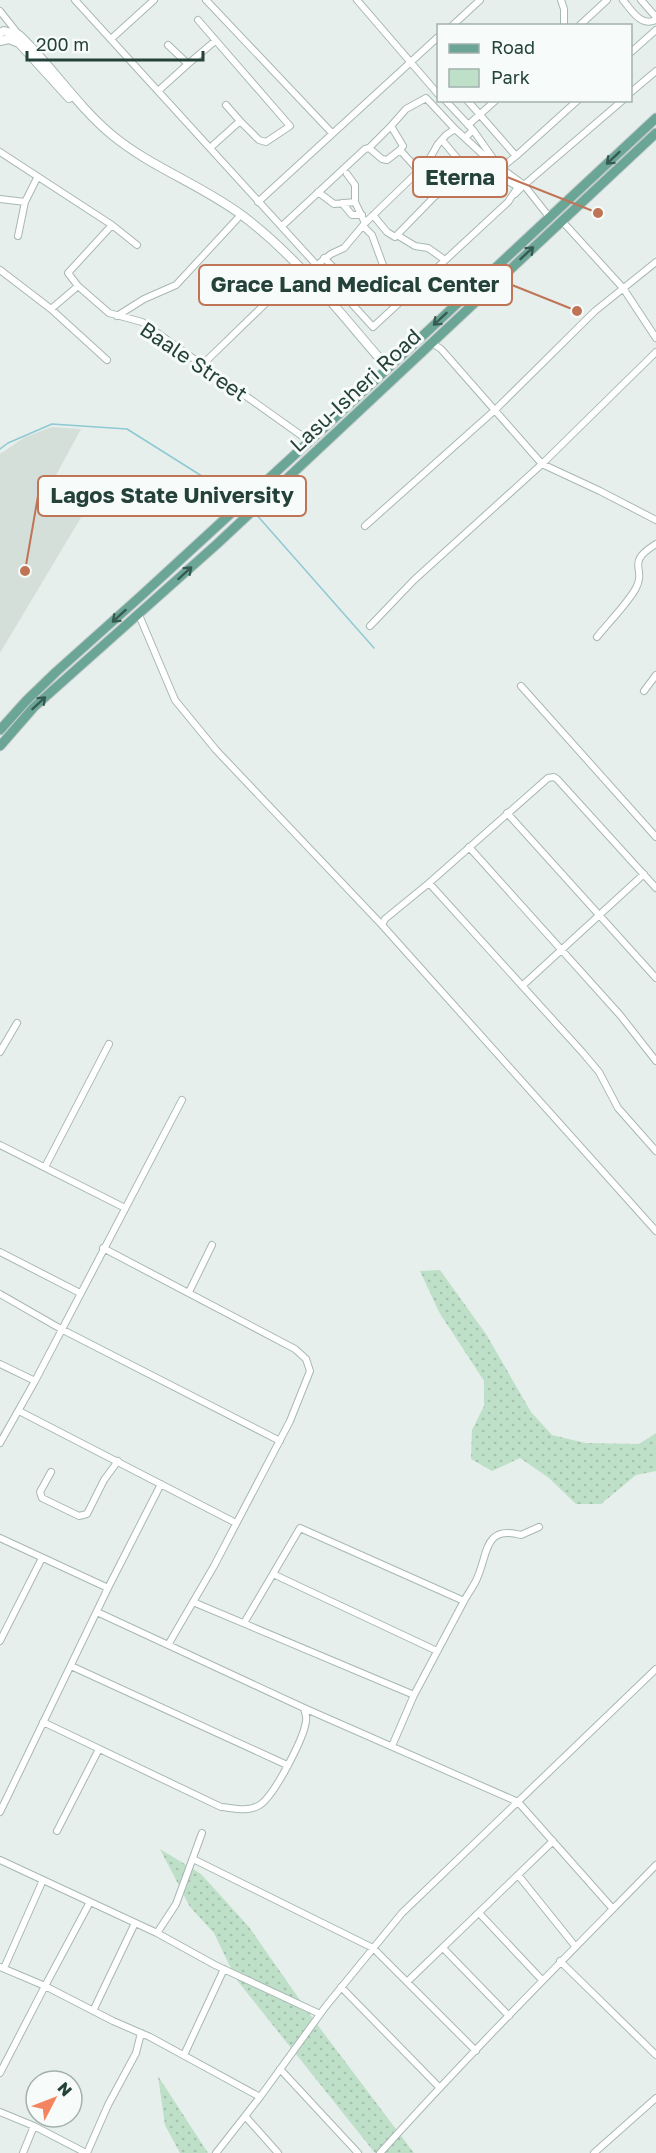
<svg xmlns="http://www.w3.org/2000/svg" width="656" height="2153" viewBox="0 0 656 2153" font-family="'Golos Text',sans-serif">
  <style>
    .built { fill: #d4dfda }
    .green { fill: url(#green-dots) }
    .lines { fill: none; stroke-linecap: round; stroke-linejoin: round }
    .stream { stroke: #8ec9d4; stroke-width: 1.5 }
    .minor-casing { stroke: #a8b8b2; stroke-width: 8 }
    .tertiary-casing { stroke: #a8b8b2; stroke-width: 10 }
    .primary-casing { stroke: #c2cac8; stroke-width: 11 }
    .minor { stroke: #fff; stroke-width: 6 }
    .tertiary { stroke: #fff; stroke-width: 8 }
    .primary { stroke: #6aa596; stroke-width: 9 }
    .oneway { stroke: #365b51 }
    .labels { text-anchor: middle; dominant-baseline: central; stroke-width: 6; stroke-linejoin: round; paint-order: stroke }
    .street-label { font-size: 21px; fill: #24423a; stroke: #f7fbf9 }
    .leader { fill: none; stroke: #c07456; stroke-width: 2 }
    .callout-dot { fill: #c07456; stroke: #f7fbf9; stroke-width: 2 }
    .callout { fill: #f7fbf9; stroke: #c07456; stroke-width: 2 }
    .callout-label { font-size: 22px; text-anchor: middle; font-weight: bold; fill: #24423a }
  </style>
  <defs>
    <pattern id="green-dots" width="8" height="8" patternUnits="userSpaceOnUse" patternTransform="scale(1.5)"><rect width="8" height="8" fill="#bfe0c8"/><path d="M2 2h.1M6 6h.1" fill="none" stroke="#a4c1ad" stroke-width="1.8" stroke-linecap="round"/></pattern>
  </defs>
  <rect width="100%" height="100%" fill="#e6efeb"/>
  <!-- built -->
  <path class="built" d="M 52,427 L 81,429 L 56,475 L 98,489 L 0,653 L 0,454 L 25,437 Z"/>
  <!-- green -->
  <path class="green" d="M 440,1270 L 486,1334 L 531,1412 L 552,1435 L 585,1443 L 639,1444 L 656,1433 L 656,1471 L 636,1475 L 601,1504 L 576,1504 L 549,1478 L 520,1458 L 492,1471 L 471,1459 L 472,1430 L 484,1406 L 484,1381 L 439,1312 L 420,1271 Z
    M 160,1849 L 201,1874 L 249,1927 L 316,2023 L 414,2153 L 375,2153 L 236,1979 L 214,1933 L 190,1907 Z
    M 158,2076 L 208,2153 L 180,2153 L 165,2125 Z"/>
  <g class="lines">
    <!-- stream -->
    <path class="stream" d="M 0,449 L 8,443 L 52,424 L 127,429 L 240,500
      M 255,513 L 374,648"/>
    <defs>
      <path id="minor" d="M 75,0 L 373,327 L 508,202 L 518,187 L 508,181 L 504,174 L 465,138
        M 206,0 L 332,133
        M 357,0 L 438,94
        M 561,0 L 564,9 L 564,26
        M 623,0 C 632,11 641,27 656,20
        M 641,0 L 656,17
        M 0,11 L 19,35
        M 198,20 L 290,126 L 266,142 L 259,140 L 240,121
        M 452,26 L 480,0
        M 579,26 L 607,0
        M 111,39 L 154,0
        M 630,53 L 656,30
        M 188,64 L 215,41
        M 158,91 L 188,64 L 168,45
        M 630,93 L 656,71
        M 445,100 L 473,130 L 497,164
        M 467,100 L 516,156
        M 468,125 L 496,100
        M 210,148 L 240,121 L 226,105
        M 369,148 L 391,126
        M 400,150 L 403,146 L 391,126 L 406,109 L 426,98 L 455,129
        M 0,152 L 112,225 L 137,245
        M 501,168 L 516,156 L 578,100
        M 505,171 L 524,185 L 550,218
        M 347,174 L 355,185 L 355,202
        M 415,175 L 435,196
        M 318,192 L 334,204 L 355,202 L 365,223
        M 515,194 L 524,185 L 623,100
        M 0,199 L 25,202 L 37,178
        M 258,202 L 438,37
        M 342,203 L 352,215 L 362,215
        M 373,215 L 387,232 L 395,237 L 435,196 L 451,188 L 463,175 L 462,164 L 442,140
        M 562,221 L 623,288 L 656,338
        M 112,225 L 68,273 L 78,286 L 109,313 L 142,322 L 309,441
        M 282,226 L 365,149 L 369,148 L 382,159 L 387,160 L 400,150 L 419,171
        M 363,226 L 372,235 L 387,276 L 405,297
        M 397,235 L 415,246 L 428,248 L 445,260
        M 18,236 L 25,202
        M 324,258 L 352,286
        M 317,265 L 331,254 L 344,248 L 365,223 L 427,163 L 438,144 L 446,135 L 455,129 L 465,138 L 473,130
        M 0,270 L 51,309 L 107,360
        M 51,309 L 78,286
        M 117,316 L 144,299 L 176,285 L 238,218
        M 432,343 L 441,349 L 542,464 L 600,491 L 656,520
        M 202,365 L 268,301 L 293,268
        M 365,526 L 495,410 L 595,311 L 656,262
        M 139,615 L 175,700 L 216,750 L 382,925 L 656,1231
        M 370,626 L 414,580 L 542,464 L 656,352
        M 597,637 C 608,623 628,603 636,588 C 647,567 624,564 656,544
        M 521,686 L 656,837
        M 644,691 L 656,675
        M 507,813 L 656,978
        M 469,847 L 620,1015 L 656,1061
        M 429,883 L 583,1053 L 599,1072 L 618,1108 L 656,1151
        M 382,925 L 385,919 L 429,883 L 548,778 L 554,777 L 557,779 L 656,888
        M 522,986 L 644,874
        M 0,1052 L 17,1023
        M 0,1145 L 125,1208
        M 45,1167 L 109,1044
        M 103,1248 L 295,1349 L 306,1359 L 310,1371 L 290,1421 L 214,1566 L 168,1645
        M 0,1252 L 80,1293
        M 189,1292 L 212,1245
        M 0,1294 L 61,1329 L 280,1441
        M 0,1364 L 35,1381
        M 19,1411 L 236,1523
        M 0,1443 L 35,1381 L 182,1100
        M 51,1472 L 40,1492 L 42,1498 L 79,1516 L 87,1514 L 104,1480 L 118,1461
        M 0,1538 L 108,1588
        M 273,1574 L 437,1651
        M 464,1601 C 468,1593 475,1585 478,1576 C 488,1552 485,1525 521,1535 L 539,1527
        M 193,1602 L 414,1695 L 464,1601 L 300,1528 L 244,1623
        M 0,1641 L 42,1558
        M 71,1666 L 287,1765
        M 304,1708 L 518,1802 L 613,1909
        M 43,1722 L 221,1807 C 233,1808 247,1812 258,1806 C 273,1799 304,1738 306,1721 C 307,1717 305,1712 304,1708 L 97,1612
        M 392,1746 L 414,1695
        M 0,1812 L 108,1588 L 161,1484
        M 57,1831 L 99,1749
        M 193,1859 L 373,1948 L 476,2051
        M 0,1860 L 157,1933 L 215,1965 L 320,2014
        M 518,1875 L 575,1946
        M 479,1913 L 542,1980
        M 157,1933 L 176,1904 L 202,1833
        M 443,1948 L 509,2016
        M 560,1961 L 656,2055
        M 0,1967 L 45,1986 L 90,1902
        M 4,1968 L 43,1880
        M 407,1982 L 553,1841
        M 341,1987 L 439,2087
        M 93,2011 L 135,1923
        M 184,2055 L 224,1969
        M 280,2069 L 358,2153
        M 0,2073 L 45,1986 L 113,2021 L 150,2037 L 260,2097 L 216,2153
        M 260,2097 L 326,2006 L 402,1913 L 656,1669
        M 0,2112 L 34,2126
        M 245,2116 L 278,2153
        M 23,2153 L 34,2126 L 86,2153
        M 87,2153 L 108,2105 L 136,2053 L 141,2033
        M 380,2153 C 469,2054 563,1960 656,1865
        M 594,2153 L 656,2098"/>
      <path id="tertiary" d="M 0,33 L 4,31 L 19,35 C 52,66 77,106 112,135 C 152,168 202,185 243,216 C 299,258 342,316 388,368
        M 0,41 L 9,39 L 19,43 L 69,98"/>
      <path id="primary" d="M 0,730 L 26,701 L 56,672 L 142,595 L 326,426 L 656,118
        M 0,746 L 34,707 L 217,544 L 656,133"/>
    </defs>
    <!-- minor casing -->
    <use href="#minor" class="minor-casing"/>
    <!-- tertiary casing -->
    <use href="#tertiary" class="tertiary-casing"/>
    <!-- primary casing -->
    <use href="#primary" class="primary-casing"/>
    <!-- minor -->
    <use href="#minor" class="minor"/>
    <!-- tertiary -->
    <use href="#tertiary" class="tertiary"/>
    <!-- primary -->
    <use href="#primary" class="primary"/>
  </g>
  <!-- one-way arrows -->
  <defs><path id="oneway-shaft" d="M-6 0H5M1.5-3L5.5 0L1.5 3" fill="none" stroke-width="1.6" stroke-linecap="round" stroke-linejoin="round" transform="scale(1.5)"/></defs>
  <g class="oneway">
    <use href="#oneway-shaft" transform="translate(613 158) rotate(137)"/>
    <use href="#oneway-shaft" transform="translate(527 253) rotate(-43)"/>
    <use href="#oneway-shaft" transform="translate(440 319) rotate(137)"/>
    <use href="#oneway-shaft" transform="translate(185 573) rotate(-42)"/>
    <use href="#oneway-shaft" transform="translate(119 616) rotate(138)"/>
    <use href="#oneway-shaft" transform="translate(39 703) rotate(-43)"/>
  </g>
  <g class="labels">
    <!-- street labels -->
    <g class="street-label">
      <text transform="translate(194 361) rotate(34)">Baale Street</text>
      <text transform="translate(355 390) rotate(-43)">Lasu-Isheri Road</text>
    </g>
  </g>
  <!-- callouts -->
  <path class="leader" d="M598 213L507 177M577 311L512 285M25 571L38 496"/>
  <g class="callout-dot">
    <circle cx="598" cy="213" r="6"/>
    <circle cx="577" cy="311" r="6"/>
    <circle cx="25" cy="571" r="6"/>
  </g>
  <g class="callout">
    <rect x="413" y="157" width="94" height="40" rx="6"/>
    <rect x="199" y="265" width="313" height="40" rx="6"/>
    <rect x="38" y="476" width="268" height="40" rx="6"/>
  </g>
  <g class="callout-label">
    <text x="460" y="185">Eterna</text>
    <text x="355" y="292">Grace Land Medical Center</text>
    <text x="172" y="503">Lagos State University</text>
  </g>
  <!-- legend -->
  <rect x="437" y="24" width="195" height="78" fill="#f7fbf9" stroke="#a3b1ad" stroke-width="1.5"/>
  <rect x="449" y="44" width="30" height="9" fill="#6aa596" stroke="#a3b1ad" stroke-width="1.5"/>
  <text x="491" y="54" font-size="18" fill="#24423a">Road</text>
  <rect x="449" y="69" width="30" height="18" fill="#bfe0c8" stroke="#a3b1ad" stroke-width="1.5"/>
  <text x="491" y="84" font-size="18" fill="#24423a">Park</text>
  <!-- north arrow -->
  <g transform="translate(54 2099) rotate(48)"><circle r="28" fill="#f7fbf9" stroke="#a3b1ad" stroke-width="1.5"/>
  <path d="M0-4.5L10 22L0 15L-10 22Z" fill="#f4845f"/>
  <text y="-9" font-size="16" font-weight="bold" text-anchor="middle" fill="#24423a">N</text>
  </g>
  <!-- scale -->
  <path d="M27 51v9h176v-9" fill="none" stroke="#24423a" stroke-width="3"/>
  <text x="36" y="51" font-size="18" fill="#24423a" stroke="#f7fbf9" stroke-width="4.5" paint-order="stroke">200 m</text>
</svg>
